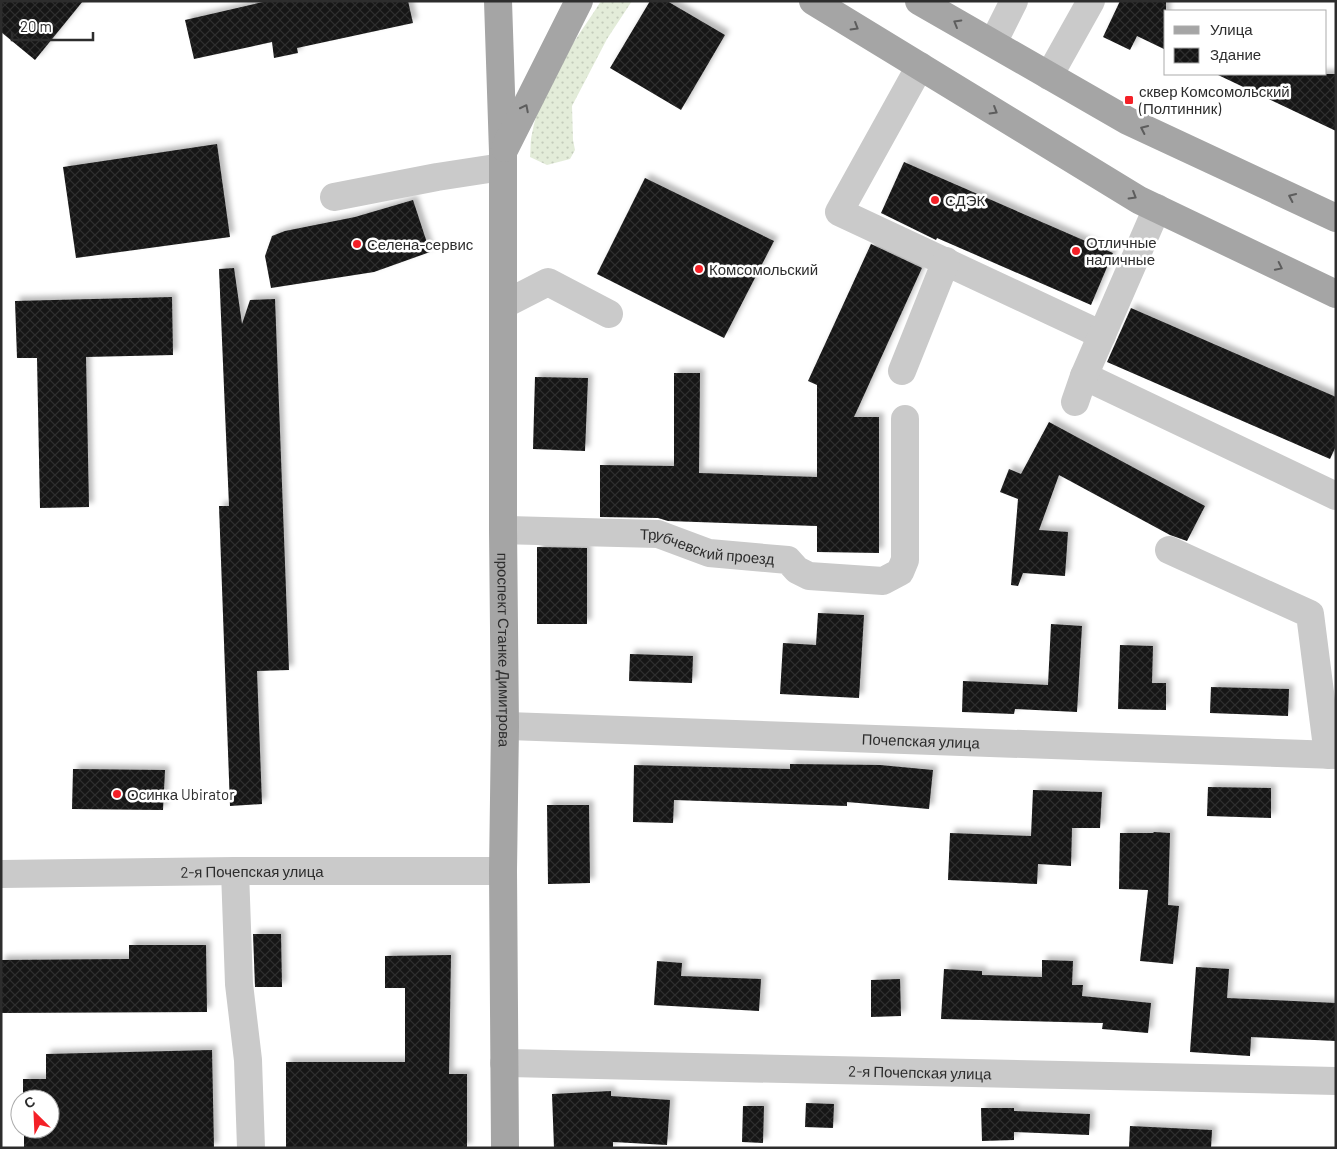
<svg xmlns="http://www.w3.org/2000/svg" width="1337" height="1149" viewBox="0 0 1337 1149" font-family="Barlow,sans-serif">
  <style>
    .grass { fill: url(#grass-dots) }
    .building { fill: url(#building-cross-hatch); filter: url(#shadow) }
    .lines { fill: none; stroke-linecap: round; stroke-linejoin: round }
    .minor { stroke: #cacaca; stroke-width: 28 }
    .major { stroke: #a5a5a5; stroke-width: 28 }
    .oneway { stroke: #5d5d5d }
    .poi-dot { fill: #f42027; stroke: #fff; stroke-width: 2 }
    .labels { text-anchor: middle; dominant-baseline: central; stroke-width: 5; stroke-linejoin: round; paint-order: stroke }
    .poi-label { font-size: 15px; fill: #2d2d2d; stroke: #fff; text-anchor: start }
    .street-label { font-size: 15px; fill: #2d2d2d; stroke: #fff }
  </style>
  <defs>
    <pattern id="grass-dots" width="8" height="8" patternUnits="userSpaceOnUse" patternTransform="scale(1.25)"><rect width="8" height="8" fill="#e3ecd9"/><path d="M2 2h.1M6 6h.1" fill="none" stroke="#c3cbbb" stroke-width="1.8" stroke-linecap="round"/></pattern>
    <pattern id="building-cross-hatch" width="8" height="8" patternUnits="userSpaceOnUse" patternTransform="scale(1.25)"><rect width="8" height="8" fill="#141414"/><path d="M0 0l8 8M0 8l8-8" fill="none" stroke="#2e2e2e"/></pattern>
    <filter id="shadow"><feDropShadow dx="4.5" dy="-4.5" stdDeviation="2.5" flood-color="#0004"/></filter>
  </defs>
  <rect width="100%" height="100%" fill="#fff"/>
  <!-- grass -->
  <path class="grass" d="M 601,1 L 632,1 L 607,39 L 572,106 L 573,140 L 575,150 L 570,159 L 547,165 L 530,157 C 531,149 530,141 532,134 C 541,84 575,42 601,1 Z"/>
  <!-- building -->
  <path class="building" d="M 1,1 L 83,1 L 35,60 L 1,32 Z
    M 267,1 L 408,1 L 413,23 L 297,48 L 298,53 L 274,58 L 272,42 L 194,59 L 185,20 Z
    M 650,1 L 667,1 L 725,35 L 681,110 L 610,68 Z
    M 1120,1 L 1166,1 L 1166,50 L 1137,36 L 1130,50 L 1103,37 Z
    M 1216,74 L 1336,74 L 1336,131 Z
    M 217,144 L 230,237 L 76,258 L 63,167 Z
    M 904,162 L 1113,253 L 1091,305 L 937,238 L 936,240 L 881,213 Z
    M 645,178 L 774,241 L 724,338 L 597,274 Z
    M 413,200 L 430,252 L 374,272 L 271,288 L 265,256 L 272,236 L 285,231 L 355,217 Z
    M 871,244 L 922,268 L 854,417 L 879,417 L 879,553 L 817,552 L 817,526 L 668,521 L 658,518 L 600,517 L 600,465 L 674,466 L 674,373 L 700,373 L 699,473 L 817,477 L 817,385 L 808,381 Z
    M 234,268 L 242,324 L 250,300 L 275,299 L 289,670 L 257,671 L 262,804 L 230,806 L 219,506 L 229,506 L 219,269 Z
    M 172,297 L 173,355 L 86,357 L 89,507 L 40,508 L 37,358 L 17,358 L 15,301 Z
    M 1131,308 L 1336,397 L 1336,446 L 1330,459 L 1107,362 Z
    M 535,377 L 588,378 L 585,451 L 533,449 Z
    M 1049,422 L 1205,506 L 1187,541 L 1170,535 L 1059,475 L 1039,530 L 1068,532 L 1065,576 L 1023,573 L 1018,586 L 1011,585 L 1018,499 L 1000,492 L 1009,469 L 1021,474 Z
    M 537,547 L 587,548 L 587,624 L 537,624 Z
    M 818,613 L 864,615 L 859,698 L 780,694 L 783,643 L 816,645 Z
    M 1051,624 L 1082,626 L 1077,712 L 1015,709 L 1014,714 L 962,712 L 963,681 L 1048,685 Z
    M 1120,645 L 1153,646 L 1152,683 L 1166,683 L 1166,710 L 1118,709 Z
    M 630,654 L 693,656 L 692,683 L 629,681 Z
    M 1211,687 L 1289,689 L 1288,716 L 1210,713 Z
    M 790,764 L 880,765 L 933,770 L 929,809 L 847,802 L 847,806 L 674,800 L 673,823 L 633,822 L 634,765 L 790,769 Z
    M 73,769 L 165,770 L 163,810 L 72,809 Z
    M 1208,787 L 1271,788 L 1271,818 L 1207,816 Z
    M 1033,790 L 1102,792 L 1100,828 L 1072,828 L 1071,866 L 1038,864 L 1037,884 L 948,880 L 950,833 L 1031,836 Z
    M 547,805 L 589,805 L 590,883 L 548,884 Z
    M 1154,832 L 1170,833 L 1168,905 L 1179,906 L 1173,964 L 1140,961 L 1148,890 L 1119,889 L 1120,833 L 1153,833 Z
    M 253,934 L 281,934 L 282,987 L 255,987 Z
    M 129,945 L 206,945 L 207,1012 L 1,1013 L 1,960 L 129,959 Z
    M 451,955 L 449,1074 L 467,1074 L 467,1148 L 286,1148 L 286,1062 L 405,1062 L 405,988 L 385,988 L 385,956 Z
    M 1042,960 L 1073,961 L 1072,985 L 1083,985 L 1082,996 L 1151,1003 L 1148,1033 L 1102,1029 L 1103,1023 L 941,1019 L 944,969 L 982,971 L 982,975 L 1042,977 Z
    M 657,961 L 682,963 L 681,976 L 761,979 L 759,1011 L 654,1005 Z
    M 1196,967 L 1229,969 L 1227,998 L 1336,1003 L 1336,1041 L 1251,1037 L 1250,1056 L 1190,1052 Z
    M 900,979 L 901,1016 L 871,1017 L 871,980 Z
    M 212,1050 L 214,1148 L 24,1148 L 24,1129 L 50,1129 L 50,1099 L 23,1099 L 23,1079 L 46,1079 L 46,1054 Z
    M 611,1091 L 611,1096 L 670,1100 L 667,1145 L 613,1142 L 613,1148 L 554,1148 L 552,1094 Z
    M 806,1103 L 834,1104 L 833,1128 L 805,1127 Z
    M 743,1106 L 764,1106 L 763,1143 L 742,1142 Z
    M 981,1108 L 1014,1108 L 1014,1111 L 1090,1114 L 1089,1135 L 1014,1132 L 1014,1140 L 982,1141 Z
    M 1130,1126 L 1212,1130 L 1211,1148 L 1129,1148 Z"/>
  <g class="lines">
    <!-- minor -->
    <g class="minor">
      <path d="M 993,43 L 1014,1"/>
      <path d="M 920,66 L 839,212 L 1102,335"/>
      <path d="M 1049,76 L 1091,1"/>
      <path d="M 334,197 L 437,177 L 502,167"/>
      <path d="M 503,305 L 548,282 L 609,314"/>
      <path d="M 902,371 L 946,261"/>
      <path d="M 1084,376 L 1336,496"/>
      <path d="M 1075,402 L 1084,376 L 1157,208"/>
      <path id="s1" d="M 503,530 L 658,534 L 709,553 L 788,560 L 797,570 L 809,576 L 883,581 L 900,572 L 905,560 L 905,419"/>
      <path d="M 1169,550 L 1310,614 L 1328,755"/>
      <path id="s2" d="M 505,726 L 1336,755"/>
      <path d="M 235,871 L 239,984 L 248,1060 L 251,1148"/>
      <path id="s3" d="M 1,874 L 235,871 L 503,871"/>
      <path id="s4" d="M 504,1063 L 1336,1081"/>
    </g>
    <!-- major -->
    <g class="major">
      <path id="s5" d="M 498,1 L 503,152 L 503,530 L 505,726 L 503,871 L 505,1148"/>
      <path d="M 813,1 L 1139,200 L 1336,294"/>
      <path d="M 919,1 L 1128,121 L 1336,218"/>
      <path d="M 505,148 L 579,1"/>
    </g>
  </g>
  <!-- one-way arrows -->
  <defs><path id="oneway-chevron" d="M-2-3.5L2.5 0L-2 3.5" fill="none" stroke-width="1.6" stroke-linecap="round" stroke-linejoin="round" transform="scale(1.25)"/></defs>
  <g class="oneway">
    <use href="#oneway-chevron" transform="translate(957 23) rotate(-150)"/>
    <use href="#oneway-chevron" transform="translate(855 27) rotate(31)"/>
    <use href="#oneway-chevron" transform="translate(525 108) rotate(-63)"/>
    <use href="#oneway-chevron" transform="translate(994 111) rotate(31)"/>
    <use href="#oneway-chevron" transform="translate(1144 129) rotate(-155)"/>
    <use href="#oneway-chevron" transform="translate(1133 196) rotate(31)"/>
    <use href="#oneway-chevron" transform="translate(1292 197) rotate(-155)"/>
    <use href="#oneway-chevron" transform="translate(1279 267) rotate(26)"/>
  </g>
  <!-- markers -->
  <g class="poi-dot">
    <rect x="1124" y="95" width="10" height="10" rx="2.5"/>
    <circle cx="935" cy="200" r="5"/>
    <circle cx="357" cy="244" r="5"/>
    <circle cx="1076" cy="251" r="5"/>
    <circle cx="699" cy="269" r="5"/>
    <circle cx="117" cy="794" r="5"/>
  </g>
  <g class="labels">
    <!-- poi labels -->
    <g class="poi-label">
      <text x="1139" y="91">сквер Комсомольский<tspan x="1139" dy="17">(Полтинник)</tspan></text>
      <text x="945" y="200">СДЭК</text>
      <text x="1086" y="242">Отличные<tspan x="1086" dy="17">наличные</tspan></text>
      <text x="367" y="244">Селена-сервис</text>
      <text x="709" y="269">Комсомольский</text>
      <text x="127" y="794">Осинка Ubirator</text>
    </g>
    <!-- street labels -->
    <g class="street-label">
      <text stroke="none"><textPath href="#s1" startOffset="206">Трубчевский проезд</textPath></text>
      <text stroke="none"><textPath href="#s5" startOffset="649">проспект Станке Димитрова</textPath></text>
      <text stroke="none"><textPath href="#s2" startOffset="416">Почепская улица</textPath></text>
      <text stroke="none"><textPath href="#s3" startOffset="251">2-я Почепская улица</textPath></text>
      <text stroke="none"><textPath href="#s4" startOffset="416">2-я Почепская улица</textPath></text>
    </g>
  </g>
  <!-- border -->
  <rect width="1337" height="1149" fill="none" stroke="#2d2d2d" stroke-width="5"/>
  <!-- legend -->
  <rect x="1164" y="10" width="162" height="65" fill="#ffffff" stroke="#ababab"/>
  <rect x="1174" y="26" width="25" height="8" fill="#a5a5a5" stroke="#ababab"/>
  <text x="1210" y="35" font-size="15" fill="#2d2d2d">Улица</text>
  <rect x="1174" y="48" width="25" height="15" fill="url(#building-cross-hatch)" stroke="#ababab"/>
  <text x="1210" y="60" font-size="15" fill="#2d2d2d">Здание</text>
  <!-- north arrow -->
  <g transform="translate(35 1114) rotate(336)"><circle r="24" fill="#ffffff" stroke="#ababab"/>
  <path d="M0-4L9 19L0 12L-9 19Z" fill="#f42027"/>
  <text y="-8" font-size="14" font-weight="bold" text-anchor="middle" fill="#2d2d2d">С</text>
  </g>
  <!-- scale -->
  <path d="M12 32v8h81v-8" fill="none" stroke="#2d2d2d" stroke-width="2.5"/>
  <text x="20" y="32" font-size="15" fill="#2d2d2d" stroke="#ffffff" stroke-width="4" paint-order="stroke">20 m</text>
</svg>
